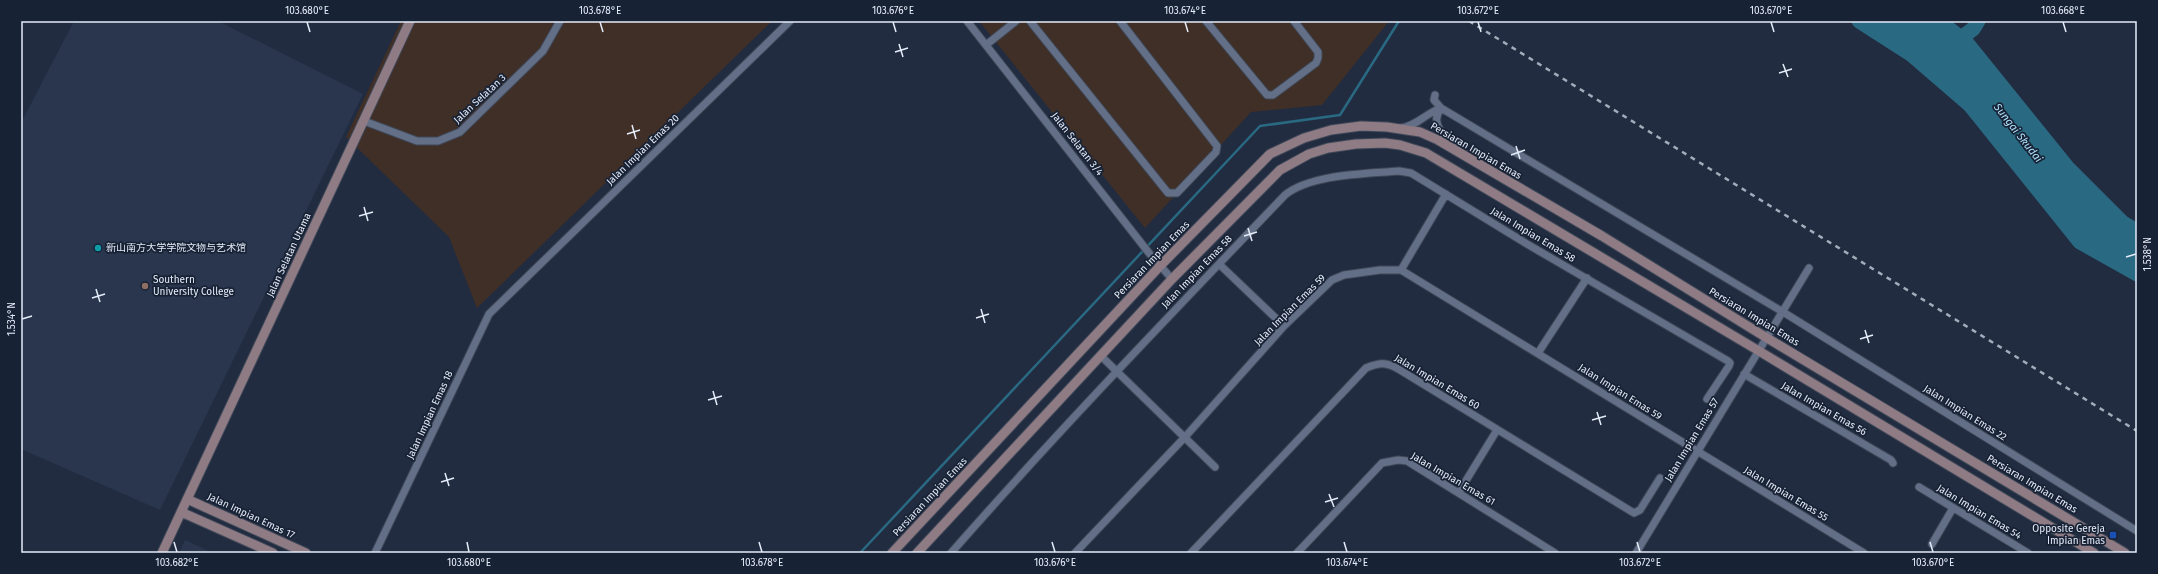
<svg xmlns="http://www.w3.org/2000/svg" width="2158" height="574" viewBox="0 0 2158 574" font-family="'Fira Sans','Noto Sans SC',sans-serif">
  <style>
    .industrial { fill: #402f26 }
    .built { fill: #29364e }
    .water { fill: #2a6982 }
    .lines { fill: none; stroke-linecap: round; stroke-linejoin: round }
    .stream { stroke: #2a6982; stroke-width: 2.5 }
    .river { stroke: #2a6982; stroke-width: 15 }
    .street-casing { stroke: #3f4859; stroke-width: 9 }
    .secondary-casing { stroke: #3f4859; stroke-width: 11 }
    .street { stroke: #636f86; stroke-width: 7 }
    .secondary { stroke: #8f7b83; stroke-width: 9 }
    .rail { stroke: #a3acbb; stroke-width: 2.5; stroke-dasharray: 5 5; stroke-linecap: butt }
    .ticks { fill: none; stroke: #e5ecf9; stroke-width: 1.5 }
    .culture-dot { fill: #0f9aa8; stroke: #182235; stroke-width: 1.5 }
    .education-dot { fill: #8d6e63; stroke: #182235; stroke-width: 1.5 }
    .transit-dot { fill: #1a4fb4; stroke: #182235; stroke-width: 1.5 }
    .labels { text-anchor: middle; dominant-baseline: central; stroke-width: 3.5; stroke-linejoin: round; paint-order: stroke }
    .street-label { font-size: 10px; fill: #e5ecf9; stroke: #182235 }
    .poi-label { font-size: 10px; fill: #e5ecf9; stroke: #182235; text-anchor: start }
    .water-label { font-size: 11px; font-style: italic; fill: #ace0f9; stroke: #182235 }
    .neatline { fill: none; stroke: #e5ecf9; stroke-width: 1.5 }
    .ticks-label { font-size: 10px; text-anchor: middle; fill: #e5ecf9 }
  </style>
  <rect width="100%" height="100%" fill="#212c40"/>
  <!-- industrial -->
  <path class="industrial" d="M 401,21 L 772,21 L 477,308 L 449,237 L 346,137 Z
    M 979,21 L 1389,21 L 1322,105 L 1251,112 L 1145,228 Z"/>
  <!-- built -->
  <path class="built" d="M 74,21 L 218,21 L 363,94 L 160,510 L 21,449 L 21,123 Z
    M 185,540 L 213,553 L 179,553 Z"/>
  <!-- water -->
  <path class="water" d="M 1859,21 L 1939,21 L 1949,28 L 1966,42 L 2067,167 L 2123,223 L 2137,231 L 2137,274 L 2080,242 L 1970,105 L 1912,55 Z"/>
  <g class="lines">
    <!-- stream -->
    <path class="stream" d="M 860,553 L 1260,126 L 1340,115 L 1399,21"/>
    <!-- river -->
    <path class="river" d="M 1859,21 L 1912,55 L 1970,105 L 2080,242 L 2137,274
      M 1939,21 L 1966,42 L 2067,167 L 2123,223 L 2137,231
      M 1954,43 L 1973,29 L 1978,21"/>
    <defs>
      <path id="street" d="M 967,21 L 1149,253 L 1172,279
        M 1030,21 L 1168,193 L 1177,193 L 1216,152 L 1217,146 L 1120,21
        M 1206,21 L 1267,95 L 1273,95 L 1316,63 L 1318,58 L 1318,52 L 1294,21
        M 986,45 L 1016,21
        M 1435,95 L 1434,100 L 1441,108 L 1783,312 L 2137,531
        M 1441,108 C 1428,125 1447,137 1458,150
        M 364,121 L 417,141 L 438,141 L 460,132 L 543,51 L 560,21
        M 1401,128 C 1417,126 1426,113 1441,108
        M 1219,264 L 1284,326
        M 1401,270 L 1446,194
        M 1538,353 L 1587,278
        M 1101,356 L 1215,467
        M 1744,374 L 1891,460 L 1893,463
        M 1919,487 L 2028,553
        M 1459,492 L 1497,430
        M 1932,544 L 1953,508
        M 375,553 L 489,314 L 790,21
        M 951,553 C 1059,430 1172,313 1285,195 C 1311,174 1366,174 1399,171 L 1411,173 L 1527,244 L 1728,361 L 1730,363 L 1729,366 L 1707,399
        M 1075,553 L 1185,437 L 1284,326 L 1332,280 L 1344,275 L 1380,270 L 1401,270 L 1864,553
        M 1191,553 L 1366,368 C 1380,362 1387,362 1400,370 L 1634,513 L 1640,510 L 1660,478
        M 1297,553 L 1382,463 L 1398,460 L 1407,461 L 1555,553
        M 1636,553 L 1809,268"/>
      <path id="secondary" d="M 187,499 L 306,553
        M 181,512 L 273,553
        M 162,553 L 410,21
        M 892,553 L 1160,266 L 1270,154 L 1304,138 L 1331,130 L 1361,126 L 1387,127 L 1420,132 L 1438,140 L 1602,236 L 1767,338 L 2125,553
        M 917,553 L 1172,279 L 1280,170 L 1309,154 L 1328,148 L 1356,144 L 1385,143 L 1400,145 L 1426,153 L 1759,351 L 2094,553"/>
    </defs>
    <!-- street casing -->
    <use href="#street" class="street-casing"/>
    <!-- secondary casing -->
    <use href="#secondary" class="secondary-casing"/>
    <!-- street -->
    <use href="#street" class="street"/>
    <!-- secondary -->
    <use href="#secondary" class="secondary"/>
    <!-- rail -->
    <path class="rail" d="M 1469,21 L 2137,431"/>
  </g>
  <!-- ticks -->
  <path class="ticks" d="M 307,22 L 310,32M 600,22 L 603,32M 893,22 L 896,32M 1185,22 L 1188,32M 1478,22 L 1481,32M 1771,22 L 1774,32M 2063,22 L 2066,32M 899,44 L 903,57M 895,52 L 908,48M 1783,64 L 1788,77M 1779,73 L 1792,69M 632,125 L 636,139M 627,134 L 640,130M 1516,146 L 1520,159M 1511,155 L 1525,150M 364,207 L 368,221M 359,216 L 373,212M 1248,228 L 1252,241M 1244,236 L 1257,232M 2126,257 L 2136,254M 96,289 L 100,302M 92,298 L 105,294M 981,309 L 985,323M 976,318 L 989,314M 22,319 L 32,316M 1865,330 L 1869,343M 1860,339 L 1873,335M 713,391 L 717,405M 708,400 L 722,396M 1597,412 L 1601,425M 1592,420 L 1606,416M 445,473 L 449,486M 441,482 L 454,478M 1329,494 L 1334,507M 1325,502 L 1338,498M 174,542 L 177,552M 467,542 L 469,552M 759,542 L 762,552M 1052,542 L 1055,552M 1344,542 L 1347,552M 1637,542 L 1640,552M 1930,542 L 1933,552"/>
  <!-- markers -->
  <circle class="culture-dot" cx="98" cy="248" r="4"/>
  <circle class="education-dot" cx="145" cy="286" r="4"/>
  <rect class="transit-dot" x="2109" y="531" width="8" height="8" rx="2"/>
  <g class="labels">
    <!-- street labels -->
    <g class="street-label">
      <text transform="translate(480 99) rotate(-43)">Jalan Selatan 3</text>
      <text transform="translate(1077 144) rotate(52)">Jalan Selatan 3/4</text>
      <text transform="translate(643 150) rotate(-44)">Jalan Impian Emas 20</text>
      <text transform="translate(1476 151) rotate(30)">Persiaran Impian Emas</text>
      <text transform="translate(1533 235) rotate(31)">Jalan Impian Emas 58</text>
      <text transform="translate(289 255) rotate(-65)">Jalan Selatan Utama</text>
      <text transform="translate(1152 260) rotate(-46)">Persiaran Impian Emas</text>
      <text transform="translate(1197 272) rotate(-46)">Jalan Impian Emas 58</text>
      <text transform="translate(1290 310) rotate(-45)">Jalan Impian Emas 59</text>
      <text transform="translate(1754 317) rotate(31)">Persiaran Impian Emas</text>
      <text transform="translate(1437 382) rotate(31)">Jalan Impian Emas 60</text>
      <text transform="translate(1620 392) rotate(32)">Jalan Impian Emas 59</text>
      <text transform="translate(1824 409) rotate(30)">Jalan Impian Emas 56</text>
      <text transform="translate(1965 413) rotate(32)">Jalan Impian Emas 22</text>
      <text transform="translate(430 415) rotate(-65)">Jalan Impian Emas 18</text>
      <text transform="translate(1692 440) rotate(-59)">Jalan Impian Emas 57</text>
      <text transform="translate(1453 479) rotate(30)">Jalan Impian Emas 61</text>
      <text transform="translate(2032 484) rotate(31)">Persiaran Impian Emas</text>
      <text transform="translate(1786 494) rotate(31)">Jalan Impian Emas 55</text>
      <text transform="translate(930 497) rotate(-47)">Persiaran Impian Emas</text>
      <text transform="translate(1979 512) rotate(31)">Jalan Impian Emas 54</text>
      <text transform="translate(251 516) rotate(25)">Jalan Impian Emas 17</text>
    </g>
    <!-- poi labels -->
    <g class="poi-label">
      <text x="106" y="248">新山南方大学学院文物与艺术馆</text>
      <text x="153" y="280">Southern<tspan x="153" dy="12">University College</tspan></text>
      <text x="2105" y="529" text-anchor="end">Opposite Gereja<tspan x="2105" dy="12">Impian Emas</tspan></text>
    </g>
    <!-- water labels -->
    <g class="water-label">
      <text transform="translate(2018 133) rotate(52)">Sungai Skudai</text>
    </g>
  </g>
  <!-- border -->
  <rect width="2158" height="574" fill="none" stroke="#182235" stroke-width="44"/>
  <rect x="22" y="22" width="2114" height="530" class="neatline"/>
  <g class="ticks-label">
    <text x="307" y="14">103.680°E</text>
    <text x="600" y="14">103.678°E</text>
    <text x="893" y="14">103.676°E</text>
    <text x="1185" y="14">103.674°E</text>
    <text x="1478" y="14">103.672°E</text>
    <text x="1771" y="14">103.670°E</text>
    <text x="2063" y="14">103.668°E</text>
    <text transform="translate(2147 254) rotate(-90)" y="4">1.538°N</text>
    <text transform="translate(11 319) rotate(-90)" y="4">1.534°N</text>
    <text x="177" y="566">103.682°E</text>
    <text x="469" y="566">103.680°E</text>
    <text x="762" y="566">103.678°E</text>
    <text x="1055" y="566">103.676°E</text>
    <text x="1347" y="566">103.674°E</text>
    <text x="1640" y="566">103.672°E</text>
    <text x="1933" y="566">103.670°E</text>
  </g>
</svg>
